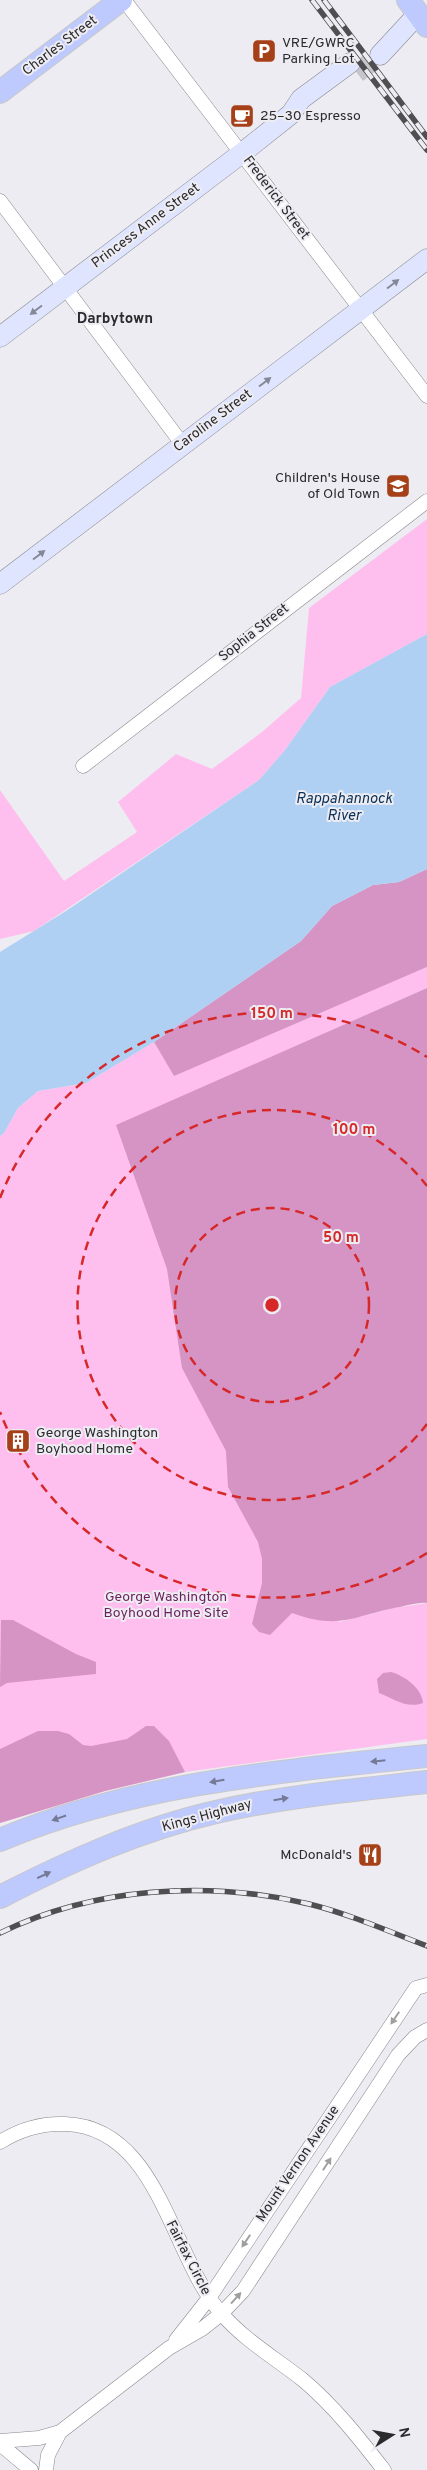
<svg xmlns="http://www.w3.org/2000/svg" width="427" height="2470" viewBox="0 0 427 2470" font-family="Overpass,sans-serif">
  <style>
    .green { fill: #ffbfee }
    .forest { fill: #d694c5 }
    .water { fill: #afcff3 }
    .lines { fill: none; stroke-linecap: round; stroke-linejoin: round }
    .secondary-tunnel { stroke: #c6c5cb; stroke-width: 20; stroke-dasharray: 20 10; stroke-linecap: butt }
    .street-casing { stroke: #89888d; stroke-width: 15 }
    .secondary-casing { stroke: #89888d; stroke-width: 21 }
    .primary-casing { stroke: #c8c8c8; stroke-width: 24 }
    .street { stroke: #fff; stroke-width: 14 }
    .secondary { stroke: #dfe5fe; stroke-width: 20 }
    .primary { stroke: #becafe; stroke-width: 22 }
    .rail-casing { stroke: #4f4e51; stroke-width: 5.5 }
    .rail { stroke: #edecf2; stroke-width: 4; stroke-dasharray: 11; stroke-linecap: butt }
    .oneway { fill: #858896 }
    .oneway2 { fill: #747a96 }
    .oneway3 { fill: #a09fa0 }
    .ring { fill: none; stroke: #d62828; stroke-width: 2.5; stroke-dasharray: 9 6 }
    .labels { text-anchor: middle; dominant-baseline: central; stroke-width: 4; stroke-linejoin: round; paint-order: stroke }
    .poi-label { font-size: 14px; fill: #2b2a2d; stroke: #edecf2; text-anchor: start }
    .street-label { font-size: 14px; fill: #2b2a2d; stroke: #edecf2 }
    .park-label { font-size: 14px; fill: #6c1f5d; stroke: #edecf2 }
    .neighbourhood-label { font-size: 15px; font-weight: bold; fill: #2b2a2d; stroke: #edecf2 }
    .water-label { font-size: 15px; font-style: italic; fill: #0a3056; stroke: #edecf2 }
    .centre { fill: #d62828; stroke: #edecf2; stroke-width: 2.5 }
    .ring-label { font-size: 15px; text-anchor: middle; font-weight: bold; fill: #d62828; stroke: #edecf2; stroke-width: 4; stroke-linejoin: round; paint-order: stroke }
  </style>
  <rect width="100%" height="100%" fill="#edecf2"/>
  <!-- green -->
  <path class="green" d="M 427,519 L 427,634 L 330,687 L 285,750 L 259,780 L 34,931 L 0,939 L 0,790 L 64,881 L 137,832 L 118,802 L 176,754 L 212,769 L 262,732 L 301,698 L 309,608 Z
    M 427,967 L 427,988 L 185,1095 L 339,1622 L 394,1608 L 427,1603 L 427,1739 L 185,1772 L 105,1791 L 0,1823 L 0,1136 L 4,1133 L 18,1108 L 38,1091 L 86,1083 L 154,1042 L 174,1075 Z"/>
  <!-- forest -->
  <path class="forest" d="M 427,869 L 427,967 L 174,1076 L 154,1042 L 301,941 L 332,906 L 373,885 L 399,882 Z
    M 427,988 L 427,1603 C 419,1602 409,1605 400,1607 C 354,1615 341,1631 292,1613 L 270,1635 L 259,1632 L 252,1624 L 262,1583 L 262,1559 L 258,1542 L 228,1487 L 226,1451 L 182,1368 L 167,1269 L 116,1125 Z
    M 1,1620 L 13,1620 L 76,1654 L 96,1662 L 96,1674 L 7,1683 L 0,1687 Z
    M 391,1672 C 405,1676 422,1688 423,1703 C 407,1709 394,1699 379,1693 L 377,1679 L 383,1673 Z
    M 146,1726 L 154,1726 L 169,1741 L 185,1772 L 105,1791 L 0,1823 L 0,1749 L 38,1731 L 58,1731 L 69,1734 L 83,1745 L 91,1746 L 127,1739 Z"/>
  <!-- water -->
  <path class="water" d="M 427,634 L 427,869 L 399,882 L 373,885 L 332,906 L 301,941 L 154,1042 L 86,1083 L 38,1091 L 18,1108 L 4,1133 L 0,1136 L 0,952 L 66,911 L 259,780 L 285,750 L 330,687 Z"/>
  <g class="lines">
    <!-- secondary-tunnel -->
    <path class="secondary-tunnel" d="M 357,73 L 380,55"/>
    <defs>
      <path id="street" d="M 124,0 L 427,396
        M 0,201 L 183,445
        M 83,766 L 427,501
        M 0,2142 C 19,2130 42,2123 65,2124 C 159,2127 170,2255 221,2313 C 244,2340 275,2358 303,2380 C 334,2406 359,2438 384,2470
        M 176,2340 L 209,2298 L 416,1988 L 427,1985
        M 0,2441 L 39,2438 L 60,2432
        M 0,2444 L 31,2470
        M 46,2470 L 48,2455 L 60,2432 L 169,2348 L 202,2329 L 221,2314 L 243,2291 L 398,2055 L 415,2037 L 427,2030"/>
      <path id="secondary" d="M 380,55 L 418,14
        M 0,337 L 242,153 L 291,114 L 301,99 L 350,63
        M 0,584 L 427,259"/>
      <path id="primary" d="M 408,0 L 427,26
        M 0,92 L 121,0
        M 0,1840 C 135,1783 283,1771 427,1756
        M 0,1897 C 68,1862 141,1829 216,1812 C 285,1796 356,1790 427,1782"/>
    </defs>
    <!-- street casing -->
    <use href="#street" class="street-casing"/>
    <!-- secondary casing -->
    <use href="#secondary" class="secondary-casing"/>
    <!-- primary casing -->
    <use href="#primary" class="primary-casing"/>
    <!-- street -->
    <use href="#street" class="street"/>
    <!-- secondary -->
    <use href="#secondary" class="secondary"/>
    <!-- primary -->
    <use href="#primary" class="primary"/>
    <defs>
      <path id="rail" d="M 312,0 L 427,150
        M 324,0 L 427,137
        M 0,1933 C 94,1887 208,1880 309,1904 C 349,1914 388,1931 427,1946"/>
    </defs>
    <!-- rail casing -->
    <use href="#rail" class="rail-casing"/>
    <!-- rail -->
    <use href="#rail" class="rail"/>
  </g>
  <!-- one-way arrows -->
  <defs><path id="oneway-solid" d="M-6-.8H1V-3.2L6.5 0L1 3.2V.8H-6Z" transform="scale(1.25)"/></defs>
  <g class="oneway">
    <use href="#oneway-solid" transform="translate(393 284) rotate(-37)"/>
    <use href="#oneway-solid" transform="translate(36 310) rotate(143)"/>
    <use href="#oneway-solid" transform="translate(265 382) rotate(-37)"/>
    <use href="#oneway-solid" transform="translate(39 555) rotate(-37)"/>
  </g>
  <g class="oneway2">
    <use href="#oneway-solid" transform="translate(378 1761) rotate(174)"/>
    <use href="#oneway-solid" transform="translate(217 1781) rotate(170)"/>
    <use href="#oneway-solid" transform="translate(281 1799) rotate(-9)"/>
    <use href="#oneway-solid" transform="translate(59 1818) rotate(161)"/>
    <use href="#oneway-solid" transform="translate(44 1875) rotate(-25)"/>
  </g>
  <g class="oneway3">
    <use href="#oneway-solid" transform="translate(395 2018) rotate(124)"/>
    <use href="#oneway-solid" transform="translate(327 2164) rotate(-57)"/>
    <use href="#oneway-solid" transform="translate(246 2241) rotate(124)"/>
    <use href="#oneway-solid" transform="translate(236 2298) rotate(-48)"/>
  </g>
  <!-- distance rings -->
  <g class="ring">
    <circle cx="272" cy="1305" r="97"/>
    <path d="M427 1424A195 195 0 1 1 427 1186"/>
    <path d="M427 1553A292 292 0 0 1 0 1412M0 1198A292 292 0 0 1 427 1057"/>
  </g>
  <!-- icons -->
  <defs>
    <symbol id="parking-square" viewBox="-11 -11 22 22"><rect x="-9" y="-9" width="18" height="18" rx="4" fill="#a64018" stroke="#edecf2"/><path d="M-3.5-5.5H1a3.5 3.5 0 0 1 0 7H-1V5.5H-3.5ZM-1-3.4V-.6H.8a1.4 1.4 0 0 0 0-2.8Z" fill="#fff"/></symbol>
    <symbol id="cafe-square" viewBox="-11 -11 22 22"><rect x="-9" y="-9" width="18" height="18" rx="4" fill="#a64018" stroke="#edecf2"/><path d="M-5.5-4.5H6V0H3Q3 3.5 0 3.5H-2.5Q-5.5 3.5-5.5 0ZM3-3.2v2h1.7v-2ZM-6 4.5H4V6H-6Z" fill="#fff"/></symbol>
    <symbol id="school-square" viewBox="-11 -11 22 22"><rect x="-9" y="-9" width="18" height="18" rx="4" fill="#a64018" stroke="#edecf2"/><path d="M0-5L7-2L0 1L-7-2ZM-4 1L0 2.5L4 1V4Q0 6-4 4Z" fill="#fff"/></symbol>
    <symbol id="building-square" viewBox="-11 -11 22 22"><rect x="-9" y="-9" width="18" height="18" rx="4" fill="#a64018" stroke="#edecf2"/><path d="M-4-6H4V6H1V3H-1V6H-4ZM-2.5-4.3h1.7v1.8h-1.7ZM.8-4.3h1.7v1.8H.8ZM-2.5-1h1.7V.8h-1.7ZM.8-1h1.7V.8H.8Z" fill="#fff"/></symbol>
    <symbol id="restaurant-square" viewBox="-11 -11 22 22"><rect x="-9" y="-9" width="18" height="18" rx="4" fill="#a64018" stroke="#edecf2"/><path d="M-5-6h1v4h1v-4h1v4h1v-4h1v5L-1.5 .5V6h-2V.5L-5-1ZM5-6V6H3V1.5H1.5Q1.5-4 5-6Z" fill="#fff"/></symbol>
  </defs>
  <g fill-rule="evenodd">
    <use href="#parking-square" x="250" y="37" width="28" height="28"/>
    <use href="#cafe-square" x="228" y="102" width="28" height="28"/>
    <use href="#school-square" x="384" y="472" width="28" height="28"/>
    <use href="#building-square" x="4" y="1427" width="28" height="28"/>
    <use href="#restaurant-square" x="356" y="1841" width="28" height="28"/>
  </g>
  <g class="labels">
    <!-- poi labels -->
    <g class="poi-label">
      <text x="282" y="43">VRE/GWRC<tspan x="282" dy="16">Parking Lot</tspan></text>
      <text x="260" y="116">25–30 Espresso</text>
      <text x="380" y="478" text-anchor="end">Children's House<tspan x="380" dy="16">of Old Town</tspan></text>
      <text x="36" y="1433">George Washington<tspan x="36" dy="16">Boyhood Home</tspan></text>
      <text x="352" y="1855" text-anchor="end">McDonald's</text>
    </g>
    <!-- street labels -->
    <g class="street-label">
      <text transform="translate(60 46) rotate(-37)">Charles Street</text>
      <text transform="translate(276 198) rotate(53)">Frederick Street</text>
      <text transform="translate(146 226) rotate(-37)">Princess Anne Street</text>
      <text transform="translate(213 421) rotate(-37)">Caroline Street</text>
      <text transform="translate(254 633) rotate(-38)">Sophia Street</text>
      <text transform="translate(207 1816) rotate(-15)">Kings Highway</text>
      <text transform="translate(298 2164) rotate(-56)">Mount Vernon Avenue</text>
      <text transform="translate(188 2258) rotate(63)">Fairfax Circle</text>
    </g>
    <!-- park labels -->
    <g class="park-label">
      <text x="166" y="1597">George Washington<tspan x="166" dy="16">Boyhood Home Site</tspan></text>
    </g>
    <!-- neighbourhood labels -->
    <g class="neighbourhood-label">
      <text x="115" y="319">Darbytown</text>
    </g>
    <!-- water labels -->
    <g class="water-label">
      <text x="344" y="799">Rappahannock<tspan x="344" dy="17">River</tspan></text>
    </g>
  </g>
  <circle cx="272" cy="1305" r="8" class="centre"/>
  <g class="ring-label">
    <text x="272" y="1018">150 m</text>
    <text x="354" y="1134">100 m</text>
    <text x="341" y="1242">50 m</text>
  </g>
  <!-- north arrow -->
  <g transform="translate(392 2435) rotate(79)" stroke="#edecf2" stroke-width="4" paint-order="stroke">
  <path d="M0-4L9 19L0 12L-9 19Z" fill="#2b2a2d"/>
  <text y="-8" font-size="14" font-weight="bold" text-anchor="middle" fill="#2b2a2d">N</text>
  </g>
</svg>
